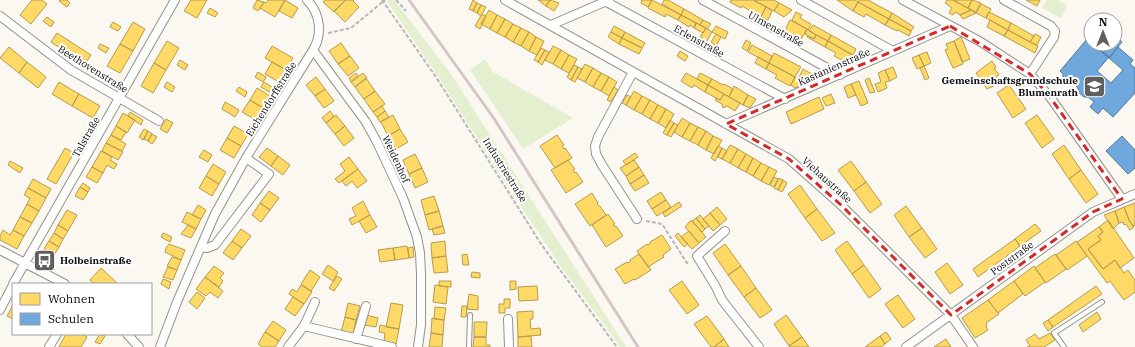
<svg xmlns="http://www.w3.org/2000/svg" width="1135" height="347" viewBox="0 0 1135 347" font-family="'IBM Plex Serif',serif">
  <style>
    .green { fill: #e4efd0 }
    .homes { fill: #ffd966; stroke: #b69c4b }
    .schools { fill: #6fa8dc; stroke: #51799e }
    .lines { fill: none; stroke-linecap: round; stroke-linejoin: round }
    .service-casing { stroke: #93928f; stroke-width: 6 }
    .minor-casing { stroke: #93928f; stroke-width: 10 }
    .path { stroke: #b7b7b5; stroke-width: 2; stroke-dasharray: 4 2; stroke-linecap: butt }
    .service { stroke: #fefefd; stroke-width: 4 }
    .minor { stroke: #fefefd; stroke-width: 8 }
    .rail { stroke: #d6c5c6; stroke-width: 3 }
    .marked { fill: none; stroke: #d62828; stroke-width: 3; stroke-dasharray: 8 5; stroke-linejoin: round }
    .labels { text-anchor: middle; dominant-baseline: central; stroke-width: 4; stroke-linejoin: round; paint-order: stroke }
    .street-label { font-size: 10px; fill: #0c0c0c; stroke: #fff }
    .poi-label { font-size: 10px; font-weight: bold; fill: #0c0c0c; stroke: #fff; text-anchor: end }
  </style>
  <rect width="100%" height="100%" fill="#faf8f0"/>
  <!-- green -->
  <path class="green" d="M 389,0 L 394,0 L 451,74 L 626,347 L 620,347 L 609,331 L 561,267 L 499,173 L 443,84 L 387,1 Z
    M 1047,0 L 1058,0 L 1067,6 L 1061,18 L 1042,8 Z
    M 485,59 L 493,72 L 573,118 L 523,149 L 470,70 Z"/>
  <!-- homes -->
  <path class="homes" d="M 32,0 L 42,0 L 47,4 L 31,24 L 20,15 Z
    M 60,0 L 67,0 L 70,3 L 67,7 L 59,1 Z
    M 191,0 L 207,0 L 197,18 L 184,11 Z
    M 257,0 L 264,2 L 258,11 L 253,8 Z
    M 268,0 L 285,0 L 275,17 L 260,8 L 264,2 L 266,3 Z
    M 285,0 L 298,8 L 292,18 L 279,11 Z
    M 325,0 L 346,0 L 334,12 L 323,2 Z
    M 346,0 L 354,0 L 353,1 L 359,7 L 345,22 L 334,11 Z
    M 473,0 L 477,3 L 473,11 L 469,9 Z
    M 538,0 L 550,0 L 546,6 Z
    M 550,0 L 559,3 L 554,11 L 546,6 Z
    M 642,0 L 652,0 L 648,7 L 641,3 Z
    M 652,0 L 681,15 L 678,20 L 666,14 L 665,17 L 648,8 Z
    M 664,0 L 668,0 L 684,9 L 681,15 L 662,4 Z
    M 731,0 L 753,0 L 766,7 L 761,17 L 742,6 L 741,8 L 730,2 Z
    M 756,0 L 774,0 L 779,3 L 774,11 L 755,1 Z
    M 837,0 L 855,0 L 858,2 L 853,11 Z
    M 859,0 L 868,0 L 892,13 L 889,19 L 858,2 Z
    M 947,0 L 953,0 L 971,10 L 960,15 L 955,12 L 953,15 L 949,13 L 952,8 L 945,3 Z
    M 953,0 L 972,0 L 968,8 Z
    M 972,0 L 981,3 L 976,12 L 968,8 Z
    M 1026,0 L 1040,0 L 1037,6 Z
    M 858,2 L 889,19 L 885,25 L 866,14 L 864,17 L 853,11 Z
    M 477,3 L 481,5 L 477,13 L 473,11 Z
    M 779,3 L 792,10 L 784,17 L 774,11 Z
    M 981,4 L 991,9 L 986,18 L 976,13 Z
    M 481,5 L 486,7 L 481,16 L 477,13 Z
    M 766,7 L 772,11 L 768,20 L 761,17 Z
    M 210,8 L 218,13 L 215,17 L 207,13 Z
    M 684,9 L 703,20 L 700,25 L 681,15 Z
    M 489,10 L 497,15 L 490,29 L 481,24 Z
    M 971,10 L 976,13 L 963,19 L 960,15 Z
    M 796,12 L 802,15 L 800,18 L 811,24 L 808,30 L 792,20 Z
    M 989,12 L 1011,23 L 1008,30 L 986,18 Z
    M 892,13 L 914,27 L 911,31 L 889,19 Z
    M 482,14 L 486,16 L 480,29 L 475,26 Z
    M 497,15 L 505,19 L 497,33 L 490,29 Z
    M 681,15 L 696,23 L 694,28 L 690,25 L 689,27 L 678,20 Z
    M 47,17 L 54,22 L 51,27 L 43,21 Z
    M 505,19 L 513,24 L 505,37 L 497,33 Z
    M 889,19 L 911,31 L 909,36 L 898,30 L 897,31 L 885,25 Z
    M 703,20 L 711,24 L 707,29 L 700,25 Z
    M 790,20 L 807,29 L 800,41 L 795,38 L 794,35 L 789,35 L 786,33 L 785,30 Z
    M 990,20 L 1008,30 L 1004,36 L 987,27 Z
    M 113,22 L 121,27 L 118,31 L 110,27 Z
    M 133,22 L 145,29 L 133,51 L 120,44 Z
    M 696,23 L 706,28 L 703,33 L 694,28 Z
    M 1011,23 L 1034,36 L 1030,42 L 1008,30 Z
    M 513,24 L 521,28 L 513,42 L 505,37 Z
    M 813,25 L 831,35 L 828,41 L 809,31 Z
    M 614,26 L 625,32 L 622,38 L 611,32 Z
    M 716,26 L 728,32 L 725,39 L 712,32 Z
    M 521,28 L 529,32 L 521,46 L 513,42 Z
    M 706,28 L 712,32 L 707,41 L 700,37 Z
    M 807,29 L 816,35 L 814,39 L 805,34 Z
    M 1008,30 L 1038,46 L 1035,53 L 1004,36 Z
    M 529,32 L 536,37 L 529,51 L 521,46 Z
    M 611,32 L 622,38 L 619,44 L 608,37 Z
    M 625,32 L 645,43 L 642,48 L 622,38 Z
    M 57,33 L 91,55 L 85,64 L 51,42 Z
    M 716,34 L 721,37 L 716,46 L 711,42 Z
    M 1035,34 L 1041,37 L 1037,45 L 1030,42 Z
    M 816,35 L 828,41 L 825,47 L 807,37 L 808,36 L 814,39 Z
    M 831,35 L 856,49 L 853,55 L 828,41 Z
    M 536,37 L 544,41 L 537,55 L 529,51 Z
    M 961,37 L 970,59 L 963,62 L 954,41 Z
    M 622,38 L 642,48 L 639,54 L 619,44 Z
    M 746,40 L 751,43 L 747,51 L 742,48 Z
    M 167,41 L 179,48 L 166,70 L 154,63 Z
    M 828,41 L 852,55 L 848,62 L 843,59 L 842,60 L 834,56 L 836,53 L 825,47 Z
    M 954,41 L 963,64 L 953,68 L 945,50 L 948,49 L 946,44 Z
    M 341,43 L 350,56 L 338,64 L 329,51 Z
    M 100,44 L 109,48 L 106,53 L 98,48 Z
    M 120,44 L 133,51 L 120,73 L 107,66 Z
    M 752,45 L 772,56 L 769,63 L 748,52 Z
    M 272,46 L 293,58 L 286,70 L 265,58 Z
    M 553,46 L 561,50 L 553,64 L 545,60 Z
    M 9,47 L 27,62 L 19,73 L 0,58 Z
    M 541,48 L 545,50 L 538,62 L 534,60 Z
    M 545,50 L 549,52 L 542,65 L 538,62 Z
    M 561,50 L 569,55 L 561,69 L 553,64 Z
    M 680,51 L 688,56 L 685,61 L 677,56 Z
    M 927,52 L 931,63 L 924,66 L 919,55 Z
    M 774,53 L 801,67 L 795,77 L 769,63 Z
    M 569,55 L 577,59 L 569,73 L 561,69 Z
    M 852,55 L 853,55 L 861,59 L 852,64 L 848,62 Z
    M 919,55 L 924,66 L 917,69 L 912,58 Z
    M 350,56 L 359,68 L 348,76 L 338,64 Z
    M 758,57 L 769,63 L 766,69 L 755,63 Z
    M 180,60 L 188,65 L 185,70 L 177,65 Z
    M 992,61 L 996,67 L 994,68 L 999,75 L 984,85 L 976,73 Z
    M 27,62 L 46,77 L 38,88 L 19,73 Z
    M 272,62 L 286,70 L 279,82 L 265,74 Z
    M 154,63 L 166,70 L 153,93 L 141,86 Z
    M 769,63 L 795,77 L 790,86 L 775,78 L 777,75 L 766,69 Z
    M 585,64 L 593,68 L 585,82 L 577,78 Z
    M 574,65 L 578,67 L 571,80 L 567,77 Z
    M 924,66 L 929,78 L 925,80 L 920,68 Z
    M 578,67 L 582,69 L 575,82 L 571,80 Z
    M 893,67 L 897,77 L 890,81 L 885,70 Z
    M 593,68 L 601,73 L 593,87 L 585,82 Z
    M 803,69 L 817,77 L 816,79 L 806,84 L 798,79 Z
    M 885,70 L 890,81 L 885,82 L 887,88 L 878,92 L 875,84 L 881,82 L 878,73 Z
    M 258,72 L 266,77 L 263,82 L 255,77 Z
    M 356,73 L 358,76 L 351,82 L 349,78 Z
    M 363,73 L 367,78 L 355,87 L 351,82 Z
    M 601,73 L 609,77 L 601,91 L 593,87 Z
    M 686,73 L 708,85 L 705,92 L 694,85 L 692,88 L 681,81 Z
    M 700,73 L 712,79 L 708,85 L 697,79 Z
    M 316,77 L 325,89 L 315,96 L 306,85 Z
    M 609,77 L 617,82 L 609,96 L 601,91 Z
    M 795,77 L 804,83 L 795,88 L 791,85 Z
    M 996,77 L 1000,83 L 987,89 L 984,85 Z
    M 366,78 L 375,91 L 364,99 L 355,87 Z
    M 869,78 L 875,92 L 870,93 L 865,80 Z
    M 712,79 L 723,85 L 724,84 L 733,89 L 729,97 L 708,85 Z
    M 859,81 L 868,103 L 861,106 L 851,84 Z
    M 59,82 L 79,94 L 72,106 L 52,94 Z
    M 167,82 L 175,87 L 172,92 L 164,87 Z
    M 264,82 L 272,87 L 269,92 L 261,87 Z
    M 851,84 L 856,95 L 848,98 L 844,87 Z
    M 708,85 L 724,94 L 720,100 L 705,92 Z
    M 1009,85 L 1026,109 L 1013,118 L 997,93 Z
    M 734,86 L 748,95 L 743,105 L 729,97 Z
    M 239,87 L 247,92 L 245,97 L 236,91 Z
    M 614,87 L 618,90 L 611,102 L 607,100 Z
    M 257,88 L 270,96 L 263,108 L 250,100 Z
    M 325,89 L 334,101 L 324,108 L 315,96 Z
    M 375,91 L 385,104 L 373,112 L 364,99 Z
    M 634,91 L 642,96 L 634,110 L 626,105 Z
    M 79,94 L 100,106 L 93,118 L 72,106 Z
    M 724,94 L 740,103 L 735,111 L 727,106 L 723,108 L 722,104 L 715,100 L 716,98 L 720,100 Z
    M 831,94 L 835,103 L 826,106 L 822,98 Z
    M 627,95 L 631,97 L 626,105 L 622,103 Z
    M 748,95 L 756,99 L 750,108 L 743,105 Z
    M 642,96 L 650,100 L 642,114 L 634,110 Z
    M 819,97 L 824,109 L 791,124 L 786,112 Z
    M 250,100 L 263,108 L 256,120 L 242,112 Z
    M 650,100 L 658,105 L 650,119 L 642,114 Z
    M 225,102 L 239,110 L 235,117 L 222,109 Z
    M 658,105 L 666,109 L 658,123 L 650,119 Z
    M 382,106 L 385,111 L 377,117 L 373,112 Z
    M 666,109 L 674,114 L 666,128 L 658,123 Z
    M 330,111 L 334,116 L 326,123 L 322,118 Z
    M 385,111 L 389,117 L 380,122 L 377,117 Z
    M 130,112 L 143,120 L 141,125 L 128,116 Z
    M 123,113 L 135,120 L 127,133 L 116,126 Z
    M 336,115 L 345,126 L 335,134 L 326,123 Z
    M 393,115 L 400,129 L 388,136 L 381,122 Z
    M 1037,115 L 1054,139 L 1042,148 L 1025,123 Z
    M 682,118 L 690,123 L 682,137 L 674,132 Z
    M 166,119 L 173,123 L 167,133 L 160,129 Z
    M 670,120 L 674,123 L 667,135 L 663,133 Z
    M 674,123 L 678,125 L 671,137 L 667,135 Z
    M 690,123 L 698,127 L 690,141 L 682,137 Z
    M 116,126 L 126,132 L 121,140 L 111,135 Z
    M 234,126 L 248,134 L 241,146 L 227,138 Z
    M 345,126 L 354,138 L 344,146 L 335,134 Z
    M 698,127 L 706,131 L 698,145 L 690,141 Z
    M 144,129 L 148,131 L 143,140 L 139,137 Z
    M 400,129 L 408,142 L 396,149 L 388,136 Z
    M 148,131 L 152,134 L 148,141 L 144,139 Z
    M 706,131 L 713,136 L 706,150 L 698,145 Z
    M 152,134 L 157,137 L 152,144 L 148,141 Z
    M 111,135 L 126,144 L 122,151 L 106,143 Z
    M 557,135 L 564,145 L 562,146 L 564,149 L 565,148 L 572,158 L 555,168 L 540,146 Z
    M 713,136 L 722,140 L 714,154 L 706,150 Z
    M 227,138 L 241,146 L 234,158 L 220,150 Z
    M 106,143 L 123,152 L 118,160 L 102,151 Z
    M 730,145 L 738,149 L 730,163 L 722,159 Z
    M 1064,145 L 1081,170 L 1069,179 L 1052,154 Z
    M 718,146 L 722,148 L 715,161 L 711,158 Z
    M 65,148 L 74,153 L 56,184 L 47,179 Z
    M 267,148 L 278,156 L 271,166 L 259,157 Z
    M 722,148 L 727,151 L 722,159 L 718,157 Z
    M 738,149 L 746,154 L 738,168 L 730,163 Z
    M 204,150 L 212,155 L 208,162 L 199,157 Z
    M 101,151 L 112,157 L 110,160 L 117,164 L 114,169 L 107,165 L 103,173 L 92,167 Z
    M 635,153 L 638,157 L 626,165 L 623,161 Z
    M 415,154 L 422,168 L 409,174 L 403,160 Z
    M 746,154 L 753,158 L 746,172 L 738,168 Z
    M 278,156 L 290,165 L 283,175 L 271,166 Z
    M 349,157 L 358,169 L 339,183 L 335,179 L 345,171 L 340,164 Z
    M 753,158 L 761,163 L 753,176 L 746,172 Z
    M 568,160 L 575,169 L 573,170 L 575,173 L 576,172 L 583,182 L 566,193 L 551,170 Z
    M 634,160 L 639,167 L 626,176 L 620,168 Z
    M 10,161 L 23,168 L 20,173 L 8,165 Z
    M 851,161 L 866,182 L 854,191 L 838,170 Z
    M 761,163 L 769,167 L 761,181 L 753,176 Z
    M 213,164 L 226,172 L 219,184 L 206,176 Z
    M 92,167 L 103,173 L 97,183 L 86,177 Z
    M 639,167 L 644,175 L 630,184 L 626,176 Z
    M 769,167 L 777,171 L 769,185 L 761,181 Z
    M 422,168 L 428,182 L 415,188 L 409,174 Z
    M 358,169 L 367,181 L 357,188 L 352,181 L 346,186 L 342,181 Z
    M 1081,170 L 1098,194 L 1086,203 L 1069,179 Z
    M 644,175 L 649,183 L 635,191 L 630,184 Z
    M 206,176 L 219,184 L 212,196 L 199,188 Z
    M 774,177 L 778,179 L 774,187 L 770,185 Z
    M 779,178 L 783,180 L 778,190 L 774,188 Z
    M 33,179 L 51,189 L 46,198 L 28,188 Z
    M 783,180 L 787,183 L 782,192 L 778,190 Z
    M 866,182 L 882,204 L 870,213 L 854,191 Z
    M 83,183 L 90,188 L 88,192 L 80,187 Z
    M 800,185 L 817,209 L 805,218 L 788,194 Z
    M 80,187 L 88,192 L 83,200 L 75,196 Z
    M 28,188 L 46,198 L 39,211 L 27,204 L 30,198 L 24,195 Z
    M 269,191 L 279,198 L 270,210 L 260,203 Z
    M 661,192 L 666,200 L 652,209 L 647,201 Z
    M 592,193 L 598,203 L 597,204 L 599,206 L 600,206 L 606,215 L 590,226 L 575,204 Z
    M 434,196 L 439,211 L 425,215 L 421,200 Z
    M 666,200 L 671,207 L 657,216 L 652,209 Z
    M 363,201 L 370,215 L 352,225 L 349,219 L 356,216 L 352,208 Z
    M 679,202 L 682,206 L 665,217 L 663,213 Z
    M 260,203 L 270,210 L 261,222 L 252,215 Z
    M 1135,203 L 1135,225 L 1133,226 L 1129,220 L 1124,207 Z
    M 27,204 L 39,211 L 32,223 L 20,217 Z
    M 198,205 L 206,210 L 201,219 L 192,215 Z
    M 906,206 L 922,228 L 909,237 L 894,215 Z
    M 717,207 L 727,219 L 720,225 L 710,213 Z
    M 1124,207 L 1129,220 L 1134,227 L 1130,230 L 1126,224 L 1124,225 L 1123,222 L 1119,223 L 1115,211 Z
    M 817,209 L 835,233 L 822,241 L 805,218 Z
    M 67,210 L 77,215 L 68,231 L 58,225 Z
    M 439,211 L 443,226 L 429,230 L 425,215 Z
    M 1115,211 L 1119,223 L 1113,229 L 1104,215 Z
    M 187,212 L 201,219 L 196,229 L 182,222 Z
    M 710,213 L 720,225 L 713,231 L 703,219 Z
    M 608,214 L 615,224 L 613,224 L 615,227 L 616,226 L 623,236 L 606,247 L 592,225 Z
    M 370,215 L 377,227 L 366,233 L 359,221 Z
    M 700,215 L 709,226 L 705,229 L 696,218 Z
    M 20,217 L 32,223 L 24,236 L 13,230 Z
    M 696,218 L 705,229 L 702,232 L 692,221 Z
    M 1108,220 L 1134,258 L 1120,268 L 1115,260 L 1103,269 L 1088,249 L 1101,240 L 1098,236 L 1103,232 L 1099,227 Z
    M 690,221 L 692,221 L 706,237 L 699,243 L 685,227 Z
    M 1035,224 L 1041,231 L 1020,246 L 1015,239 Z
    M 58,225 L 68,231 L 63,239 L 54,233 Z
    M 188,225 L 196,229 L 191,238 L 181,234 Z
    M 443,226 L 445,233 L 434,235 L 432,229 Z
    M 1099,227 L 1103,232 L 1098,236 L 1101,240 L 1088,249 L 1103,269 L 1115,260 L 1124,273 L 1128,270 L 1135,280 L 1135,292 L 1124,300 L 1110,281 L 1107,283 L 1077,242 Z
    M 922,228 L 937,249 L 925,258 L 909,237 Z
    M 241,229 L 251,236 L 242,248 L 232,241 Z
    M 3,230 L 10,235 L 13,230 L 24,236 L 17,249 L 0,240 L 0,236 Z
    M 689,231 L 699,243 L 692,249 L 681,237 Z
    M 54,233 L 63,239 L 59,247 L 49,241 Z
    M 163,233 L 172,237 L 170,242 L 161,237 Z
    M 678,233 L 688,244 L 684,247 L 675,236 Z
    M 662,235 L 671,249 L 663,255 L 664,257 L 648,267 L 637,251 L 647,244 L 648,245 L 651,243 L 650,242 Z
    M 1015,239 L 1020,246 L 978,277 L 973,269 Z
    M 49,241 L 59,247 L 54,255 L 44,249 Z
    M 232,241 L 242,248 L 233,260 L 223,253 Z
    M 445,241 L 446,256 L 432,258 L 431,243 Z
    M 847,241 L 864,265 L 852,274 L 835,250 Z
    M 1076,241 L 1087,256 L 1067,270 L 1056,255 Z
    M 169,244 L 185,250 L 181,260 L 165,252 L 166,248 Z
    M 725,244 L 741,266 L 728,275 L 713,253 Z
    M 407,246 L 409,258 L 395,260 L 393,248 Z
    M 413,247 L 414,257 L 409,258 L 408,248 Z
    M 393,248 L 395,260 L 380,262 L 378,250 Z
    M 467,254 L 469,265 L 463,265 L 462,255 Z
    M 639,254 L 651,270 L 635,280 L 634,279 L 625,284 L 615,269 L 627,262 L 628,263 L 631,261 L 630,260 Z
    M 1055,254 L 1066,269 L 1046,283 L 1035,268 Z
    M 446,256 L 448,272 L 434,273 L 432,258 Z
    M 172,257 L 181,260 L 177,270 L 167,266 Z
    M 947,263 L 963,285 L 950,294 L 935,272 Z
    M 328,265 L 338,272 L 333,281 L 322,274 Z
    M 864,265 L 881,289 L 869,298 L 852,274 Z
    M 214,266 L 224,273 L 220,278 L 223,281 L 219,287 L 205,277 Z
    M 741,266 L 756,288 L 744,297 L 728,275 Z
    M 1034,266 L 1045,282 L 1025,296 L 1014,281 Z
    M 168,267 L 177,270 L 173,280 L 163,277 Z
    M 101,268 L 117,283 L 117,284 L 94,284 L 90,280 Z
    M 310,270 L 320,277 L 311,291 L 301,284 Z
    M 472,272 L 480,273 L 480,278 L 471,277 Z
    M 337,276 L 342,279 L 334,291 L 329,288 Z
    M 205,277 L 223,291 L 218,298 L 210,292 L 206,296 L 196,289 Z
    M 163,279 L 171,282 L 169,289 L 161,284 Z
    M 439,281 L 451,281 L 451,287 L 439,286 Z
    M 510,281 L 516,281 L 516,289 L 510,290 Z
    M 682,281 L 699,305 L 687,314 L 669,290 Z
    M 1014,281 L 1023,294 L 998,313 L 988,300 Z
    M 301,285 L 312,292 L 304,304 L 289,294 L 292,289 L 297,292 Z
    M 435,285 L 448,287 L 446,304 L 433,302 Z
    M 537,286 L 538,300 L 519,301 L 518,287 Z
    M 1096,286 L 1102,294 L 1053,327 L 1048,320 Z
    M 756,288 L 772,310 L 760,318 L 744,297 Z
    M 197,292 L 205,298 L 197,309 L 189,302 Z
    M 469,294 L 478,296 L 478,310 L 467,309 Z
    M 898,295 L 915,319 L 903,328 L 885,304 Z
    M 293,297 L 304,304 L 295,316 L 285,309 Z
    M 504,299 L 510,299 L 510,308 L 505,308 L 505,313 L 499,313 L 499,304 L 504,304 Z
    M 988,300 L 999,314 L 986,323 L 987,325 L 986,326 L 988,330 L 975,338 L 962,318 Z
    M 348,303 L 360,306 L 356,320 L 345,317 Z
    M 391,303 L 403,305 L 399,329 L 386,327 Z
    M 13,305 L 13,319 L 7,316 Z
    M 462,306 L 467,306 L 466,317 L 461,317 Z
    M 435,307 L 446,308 L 444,320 L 434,319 Z
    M 533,311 L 533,319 L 530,319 L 531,329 L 540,328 L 541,335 L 518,337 L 517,312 Z
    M 1097,312 L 1101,319 L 1083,332 L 1079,325 Z
    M 366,315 L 378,318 L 376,327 L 364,325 Z
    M 786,315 L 802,337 L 789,346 L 774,324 Z
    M 707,316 L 724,339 L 714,347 L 711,347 L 694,324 Z
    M 345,317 L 356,320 L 353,335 L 341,332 Z
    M 432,318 L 444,320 L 443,335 L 431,333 Z
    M 1048,320 L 1053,327 L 1048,331 L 1043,323 Z
    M 273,321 L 286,330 L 279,341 L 265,332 Z
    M 474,322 L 487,322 L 486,337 L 474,337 Z
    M 380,325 L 399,329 L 396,344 L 384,341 L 385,333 L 379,332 Z
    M 265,332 L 279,341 L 275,347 L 262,347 L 258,344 Z
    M 886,332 L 891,339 L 885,344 L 880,336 Z
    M 431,333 L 443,335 L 442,347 L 429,347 Z
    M 1050,333 L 1055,340 L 1044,347 L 1027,347 L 1030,346 L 1026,340 L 1035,334 L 1039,339 Z
    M 66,334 L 82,334 L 87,337 L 81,347 L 59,347 Z
    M 100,334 L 105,336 L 100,344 L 95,342 Z
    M 531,336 L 532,347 L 518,347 L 518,337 Z
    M 880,336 L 885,344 L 881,347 L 865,347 Z
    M 474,337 L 486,337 L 486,345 L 490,345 L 490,347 L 473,347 Z
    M 802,337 L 809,347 L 790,347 L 789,346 Z
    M 724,339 L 729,347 L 714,347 Z
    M 946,339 L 951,347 L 934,347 Z"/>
  <!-- schools -->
  <path class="schools" d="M 1115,36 L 1122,42 L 1109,58 L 1092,44 L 1115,44 Z
    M 1087,39 L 1109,57 L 1097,71 L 1111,83 L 1123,70 L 1109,58 L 1118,47 L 1133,60 L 1130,64 L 1135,68 L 1135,93 L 1113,117 L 1103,108 L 1098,114 L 1090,107 L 1094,102 L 1088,97 L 1084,97 L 1078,92 L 1078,88 L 1073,83 L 1069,83 L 1063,78 L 1063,74 L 1060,71 Z
    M 1122,136 L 1135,150 L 1135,168 L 1128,174 L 1106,151 Z"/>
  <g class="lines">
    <defs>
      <path id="service" d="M 469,347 L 470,315
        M 1064,347 L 1054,333 L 1102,302"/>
      <path id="minor" d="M 307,0 C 320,13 323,34 313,50 L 366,122 L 377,142 L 403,198 L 417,237 L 420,253 L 421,274 L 421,325 L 418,347
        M 505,0 L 789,159 L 841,205 L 951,315 L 973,347
        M 603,0 L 785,99
        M 703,0 L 840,75
        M 801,0 L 893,51
        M 903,0 L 981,42 L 1030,74 L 1050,97 L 1122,199
        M 1004,0 L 1051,26 L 1055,31 L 1054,37 L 1030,74
        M 0,16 L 71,70 L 159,121
        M 551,25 L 609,0
        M 633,72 L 598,137 L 595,146 L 596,154 L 602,165 L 637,219
        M 726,124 L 950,26
        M 725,231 L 697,256 L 716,287 L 722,300 L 759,347
        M 201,247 L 207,248 L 215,245 L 269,174 L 246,158
        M 0,250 L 65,284
        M 13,284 L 175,0
        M 0,310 L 13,285
        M 508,319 L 509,347
        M 304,326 L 392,347
        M 127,334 L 139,347
        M 356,339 L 366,306
        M 49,347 L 57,334
        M 160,347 L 177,302 L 215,214 L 246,158 L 313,50
        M 288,347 L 304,326 L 315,302
        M 906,347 L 1093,212 L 1135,194"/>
    </defs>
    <!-- service casing -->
    <use href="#service" class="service-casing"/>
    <!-- minor casing -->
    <use href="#minor" class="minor-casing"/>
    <!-- path -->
    <path class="path" d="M 382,0 L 436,77 L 541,244 L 617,347
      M 396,0 L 406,11
      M 328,33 L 351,28 L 385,0
      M 646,221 L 662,224 L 687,263 L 689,261"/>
    <!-- service -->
    <use href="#service" class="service"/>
    <!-- minor -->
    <use href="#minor" class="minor"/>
    <!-- rail -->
    <path class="rail" d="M 409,0 L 493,117 L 638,347"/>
  </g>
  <!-- marked area -->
  <path class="marked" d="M 950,26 L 1030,74 L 1050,97 L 1122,199 L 1093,212 L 951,315 L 841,205 L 789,159 L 726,124 Z"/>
  <!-- icons -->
  <defs>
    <symbol id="school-square" viewBox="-11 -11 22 22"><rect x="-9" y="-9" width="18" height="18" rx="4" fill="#5f5f5c" stroke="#fff"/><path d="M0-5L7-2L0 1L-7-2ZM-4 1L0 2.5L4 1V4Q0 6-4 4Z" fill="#fff"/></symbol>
    <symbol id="bus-square" viewBox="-11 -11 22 22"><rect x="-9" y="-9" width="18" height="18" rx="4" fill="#5f5f5c" stroke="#fff"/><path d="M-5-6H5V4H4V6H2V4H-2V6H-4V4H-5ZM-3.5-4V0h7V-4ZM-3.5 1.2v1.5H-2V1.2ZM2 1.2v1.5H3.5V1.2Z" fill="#fff"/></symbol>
  </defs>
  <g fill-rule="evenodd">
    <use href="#school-square" x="1082" y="74" width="25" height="25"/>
    <use href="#bus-square" x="32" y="248" width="25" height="25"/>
  </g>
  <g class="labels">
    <!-- street labels -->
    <g class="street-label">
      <text transform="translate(776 29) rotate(29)">Ulmenstraße</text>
      <text transform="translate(699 41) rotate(29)">Erlenstraße</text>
      <text transform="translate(834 67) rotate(-24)">Kastanienstraße</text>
      <text transform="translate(93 69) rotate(32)">Beethovenstraße</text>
      <text transform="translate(271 99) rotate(-58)">Eichendorffstraße</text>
      <text transform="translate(86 137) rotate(-60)">Talstraße</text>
      <text transform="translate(396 159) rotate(65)">Weidenhof</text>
      <text transform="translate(505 170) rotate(58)">Industriestraße</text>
      <text transform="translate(827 180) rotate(42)">Viehaustraße</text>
      <text transform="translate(1012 258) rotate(-36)">Poststraße</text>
    </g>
    <!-- poi labels -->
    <g class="poi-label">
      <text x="1078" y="80">Gemeinschaftsgrundschule<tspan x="1078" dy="12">Blumenrath</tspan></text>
      <text x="60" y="260" text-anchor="start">Holbeinstraße</text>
    </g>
  </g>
  <!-- legend -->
  <rect x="12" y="283" width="140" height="52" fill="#ffffff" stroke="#9e9e9e"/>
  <rect x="20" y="293" width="20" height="12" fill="#ffd966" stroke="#9e9e9e"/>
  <text x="48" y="303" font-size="12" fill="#0c0c0c">Wohnen</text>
  <rect x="20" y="313" width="20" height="12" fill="#6fa8dc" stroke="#9e9e9e"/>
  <text x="48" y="323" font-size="12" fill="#0c0c0c">Schulen</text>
  <!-- north arrow -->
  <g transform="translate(1103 32)"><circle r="19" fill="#ffffff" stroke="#9e9e9e"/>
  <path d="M0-3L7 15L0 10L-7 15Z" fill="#5f5f5c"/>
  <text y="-6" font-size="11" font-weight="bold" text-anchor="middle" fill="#0c0c0c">N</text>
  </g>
</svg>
